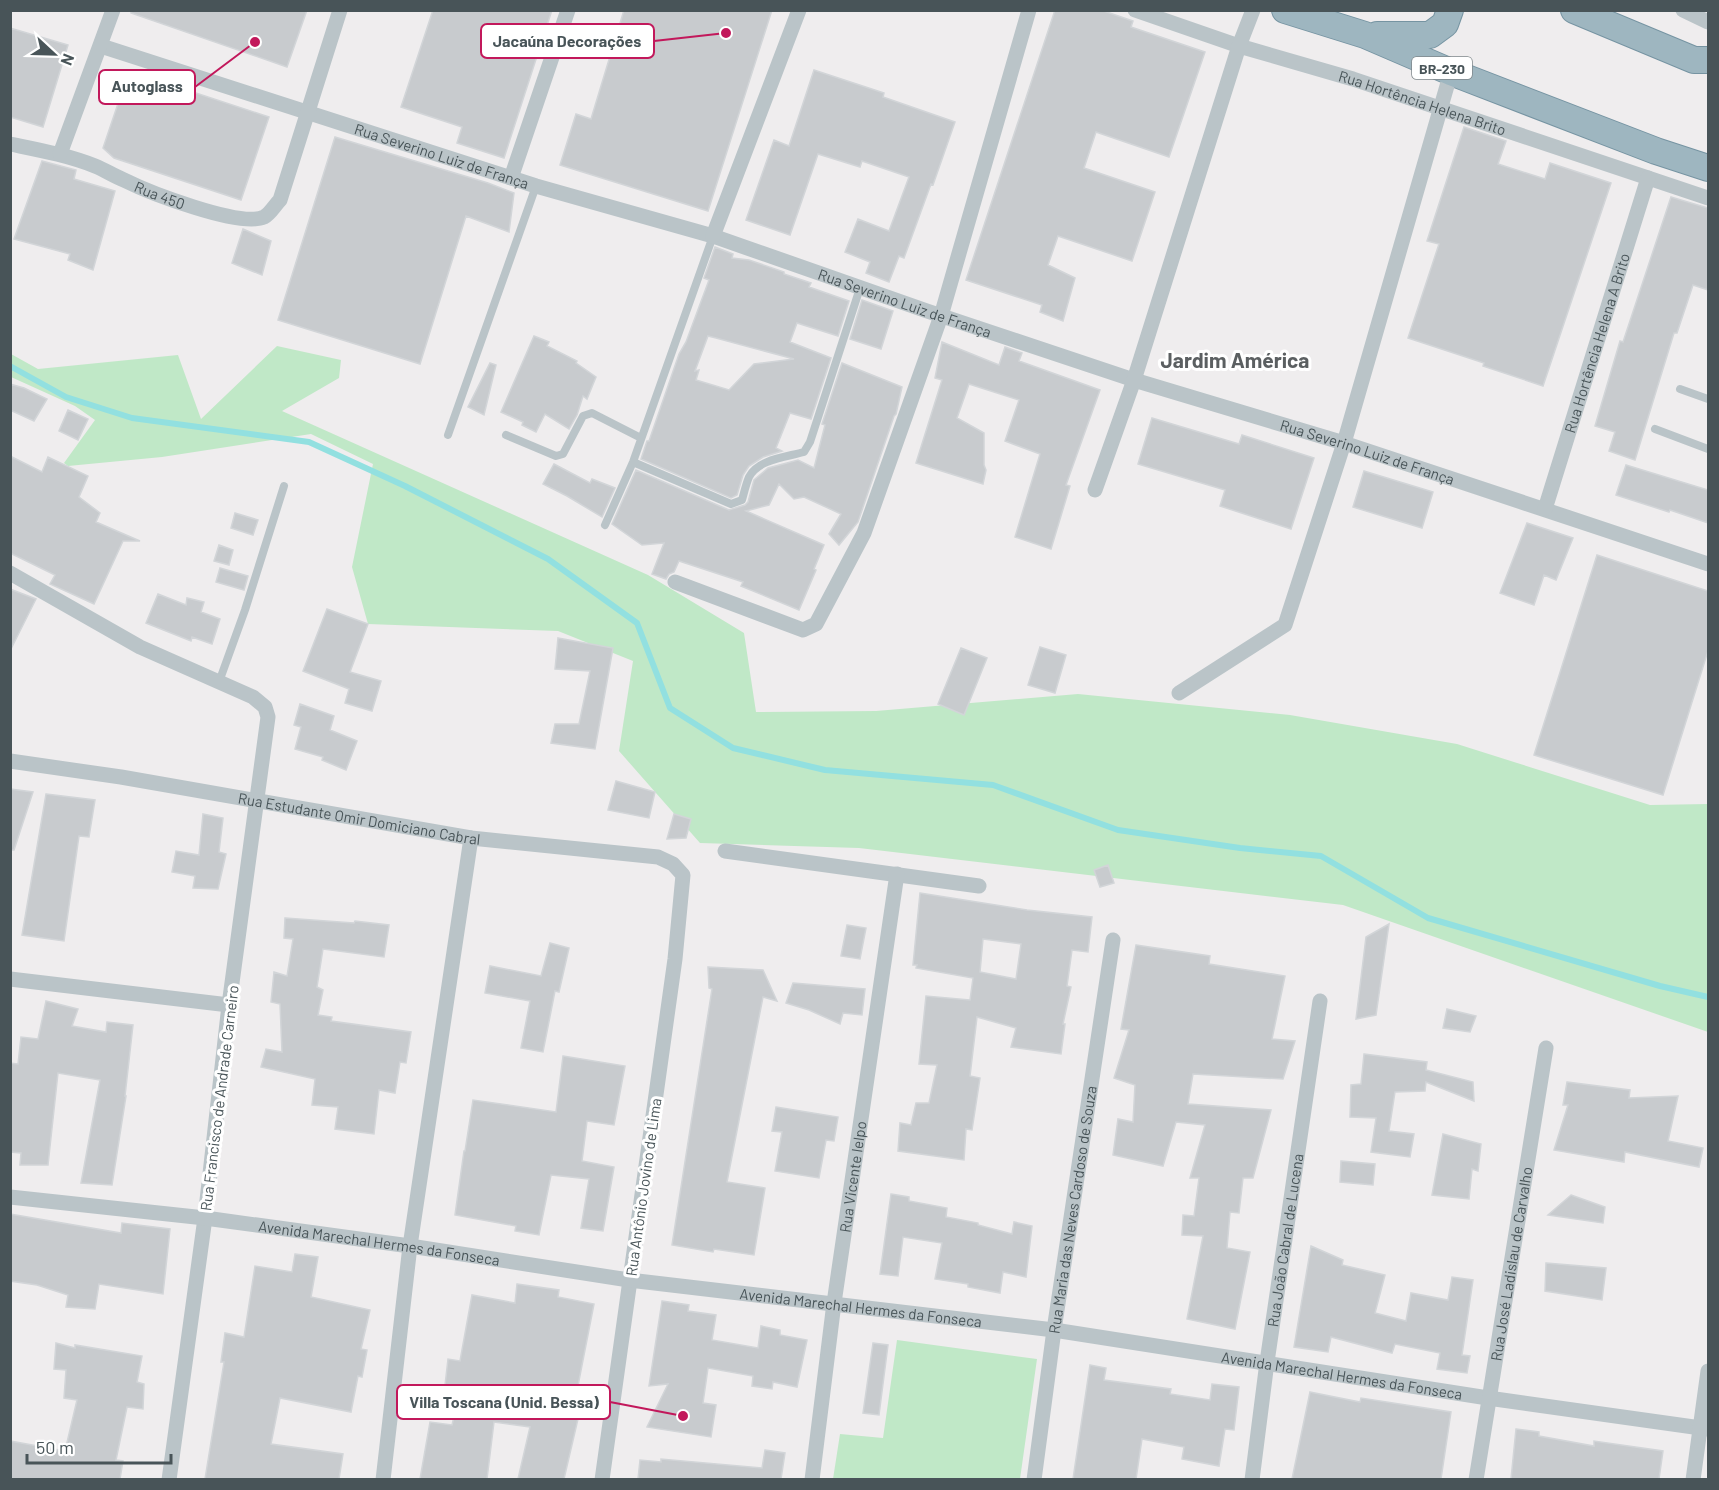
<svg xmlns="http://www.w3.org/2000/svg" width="1719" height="1490" viewBox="0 0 1719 1490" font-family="Barlow,sans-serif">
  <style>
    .green { fill: #c0e8c7 }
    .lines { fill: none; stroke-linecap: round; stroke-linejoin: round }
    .stream { stroke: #92e0e0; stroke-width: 6 }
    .building { fill: #c8cbce; stroke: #d2d5d8; stroke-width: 1.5; fill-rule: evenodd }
    .trunk-casing { stroke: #7694a2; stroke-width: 28 }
    .service { stroke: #bac4c8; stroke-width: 8 }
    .minor { stroke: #bac4c8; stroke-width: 15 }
    .trunk { stroke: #9eb6c0; stroke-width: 26 }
    .labels { text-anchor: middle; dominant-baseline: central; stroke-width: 6; stroke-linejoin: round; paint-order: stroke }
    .shield { fill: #fff; stroke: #7f878a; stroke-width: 1.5 }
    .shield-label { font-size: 14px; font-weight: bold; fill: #485458 }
    .street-label { font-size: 15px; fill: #485458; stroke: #fff }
    .district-label { font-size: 21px; font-weight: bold; fill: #5b5f61; stroke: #fff }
    .leader { fill: none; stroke: #c2185b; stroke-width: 2 }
    .callout-dot { fill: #c2185b; stroke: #fff; stroke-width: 2 }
    .callout { fill: #fff; stroke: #c2185b; stroke-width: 2 }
    .callout-label { font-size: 16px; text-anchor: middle; font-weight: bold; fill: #485458 }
  </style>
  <rect width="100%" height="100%" fill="#efedee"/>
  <!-- green -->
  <path class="green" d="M 277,346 L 341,360 L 339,378 L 282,411 L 648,575 L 744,633 L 756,712 L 876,711 L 1078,694 L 1290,715 L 1457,744 L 1650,805 L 1708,804 L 1708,1032 L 1343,905 L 859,848 L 700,843 L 619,751 L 633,661 L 558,631 L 368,624 L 352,567 L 373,464 L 311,434 L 162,457 L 68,466 L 64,463 L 95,420 L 75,406 L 11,377 L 11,354 L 38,369 L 178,355 L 201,419 Z
    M 897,1340 L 1037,1359 L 1020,1479 L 833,1479 L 840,1434 L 883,1438 Z"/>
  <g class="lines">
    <!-- stream -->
    <path class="stream" d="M 10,366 L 66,397 L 132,418 L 309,442 L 405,486 L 548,559 L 637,623 L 670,708 L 733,748 L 825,770 L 993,785 L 1118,830 L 1240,848 L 1321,856 L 1428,918 L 1660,986 L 1708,997"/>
  </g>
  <!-- building -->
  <path class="building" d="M 131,10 L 307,10 L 287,67 L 131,13 Z
    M 433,10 L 552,10 L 504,158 L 457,143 L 462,127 L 401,107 Z
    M 624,10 L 772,10 L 708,211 L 560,165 L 576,114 L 591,119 Z
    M 1055,10 L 1101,10 L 1133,21 L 1131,27 L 1205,52 L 1169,157 L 1096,132 L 1084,168 L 1155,192 L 1132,261 L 1058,236 L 1048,265 L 1075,278 L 1063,321 L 1040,312 L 1042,305 L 966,280 Z
    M 10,28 L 68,45 L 43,127 L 10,117 Z
    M 814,70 L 884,93 L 883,97 L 955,122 L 933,185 L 931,184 L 904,258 L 899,256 L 889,282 L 866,273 L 870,262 L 845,252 L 858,219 L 889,231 L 909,177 L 862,161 L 860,167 L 818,154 L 790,235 L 746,220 L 774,140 L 789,146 Z
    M 129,71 L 269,117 L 241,200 L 114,158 L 103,148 Z
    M 1464,127 L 1506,141 L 1498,164 L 1545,179 L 1550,163 L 1611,183 L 1543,386 L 1483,366 L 1484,363 L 1408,338 L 1439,244 L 1427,241 Z
    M 335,137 L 488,183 L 514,193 L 509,232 L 466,216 L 420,364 L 278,320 Z
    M 42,161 L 76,170 L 74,179 L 115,191 L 93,270 L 68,260 L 70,254 L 14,239 Z
    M 1671,197 L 1708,208 L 1708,290 L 1693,285 L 1677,333 L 1674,333 L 1635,460 L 1609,451 L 1615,432 L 1595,426 L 1620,341 L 1623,342 Z
    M 243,229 L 271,241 L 262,275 L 232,263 Z
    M 715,247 L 733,254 L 732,258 L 749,260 L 784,272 L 784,274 L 811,283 L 809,287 L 849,301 L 838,336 L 797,323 L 790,342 L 831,358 L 811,419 L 790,413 L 776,448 L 782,451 L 763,457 L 749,466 L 743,475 L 737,495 L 731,498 L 641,459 L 647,441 L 649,441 L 679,354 L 686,342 L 709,280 L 704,278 ZM 708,336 L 716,338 L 794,359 L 754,364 L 729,390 L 696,380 L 699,370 L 695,371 Z
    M 862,300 L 893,311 L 881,349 L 850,339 Z
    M 534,336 L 549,342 L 547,346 L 577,361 L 576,363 L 596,377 L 587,399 L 583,396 L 577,415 L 569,429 L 545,414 L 536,432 L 522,425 L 523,422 L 501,412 Z
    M 942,342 L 999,365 L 1005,347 L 1022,353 L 1019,361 L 1100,390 L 1066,485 L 1070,486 L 1051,549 L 1015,537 L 1040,454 L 1005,441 L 1019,400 L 969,384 L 957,418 L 984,433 L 984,465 L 986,470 L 983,484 L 916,463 L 942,380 L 935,378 Z
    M 490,363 L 496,365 L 484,415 L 468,407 Z
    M 842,363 L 902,387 L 896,414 L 894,416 L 858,522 L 839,545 L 829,534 L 841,514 L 804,497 L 794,499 L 779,484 L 769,505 L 746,511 L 824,545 L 814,569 L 816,570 L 799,610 L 741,586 L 743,582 L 679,561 L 674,572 L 669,574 L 666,579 L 652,574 L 664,543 L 642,545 L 612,524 L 636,470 L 729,510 L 745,505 L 748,502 L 754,480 L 768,468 L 798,460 L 814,468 L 825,425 L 822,424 Z
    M 10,384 L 24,388 L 47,399 L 34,421 L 10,410 Z
    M 68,410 L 88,419 L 78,440 L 59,431 Z
    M 1152,418 L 1239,444 L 1242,435 L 1314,458 L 1291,529 L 1220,506 L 1225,490 L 1138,464 Z
    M 10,456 L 42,472 L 48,457 L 88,476 L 79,497 L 100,513 L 96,522 L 140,541 L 123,541 L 94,604 L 50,584 L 55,575 L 10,553 Z
    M 554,464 L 590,483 L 592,479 L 615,488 L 602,517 L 567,496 L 543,484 Z
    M 1626,465 L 1708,490 L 1708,523 L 1670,510 L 1669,512 L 1616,495 Z
    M 1364,471 L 1433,492 L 1422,528 L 1353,507 Z
    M 235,513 L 258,520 L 253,535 L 231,528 Z
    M 1527,523 L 1573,538 L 1556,580 L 1544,575 L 1534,605 L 1500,593 Z
    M 219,545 L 233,550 L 229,565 L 214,561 Z
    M 1597,555 L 1708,591 L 1708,651 L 1663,795 L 1534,755 Z
    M 220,568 L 248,576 L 244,590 L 216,582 Z
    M 10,589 L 36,599 L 10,651 Z
    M 158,594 L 186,605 L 187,598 L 204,602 L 201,612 L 220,619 L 212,644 L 192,637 L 191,641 L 146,623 Z
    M 327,609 L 368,624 L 350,672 L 381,681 L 372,711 L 345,703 L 349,689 L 303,671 Z
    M 558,638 L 613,648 L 595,749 L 551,743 L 555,724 L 579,724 L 590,671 L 555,669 Z
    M 1040,647 L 1066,655 L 1055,693 L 1028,685 Z
    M 961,648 L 987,658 L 964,715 L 938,704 Z
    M 300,704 L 334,716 L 330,730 L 357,741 L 346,770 L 322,760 L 323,757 L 295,749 L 301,727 L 294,725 Z
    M 616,781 L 655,792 L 649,818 L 608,810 Z
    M 10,789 L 33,792 L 14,850 L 10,850 Z
    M 46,794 L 95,800 L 89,837 L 79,836 L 64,941 L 22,935 Z
    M 203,814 L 223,818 L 219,852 L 226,854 L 218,889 L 193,888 L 195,876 L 172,872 L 176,851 L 199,855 Z
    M 674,814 L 691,819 L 686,838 L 667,839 Z
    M 1108,865 L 1114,883 L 1100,887 L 1094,870 Z
    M 920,893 L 1027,910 L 1092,917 L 1088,952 L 1072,950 L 1067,986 L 1071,987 L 1063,1024 L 1065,1024 L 1061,1054 L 1011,1047 L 1016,1028 L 977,1017 L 970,1076 L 980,1078 L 972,1130 L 966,1129 L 964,1160 L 898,1151 L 900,1123 L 911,1125 L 916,1103 L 929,1103 L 937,1065 L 919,1064 L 926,996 L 970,1000 L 973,978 L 916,968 L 917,965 L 913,965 ZM 983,939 L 1021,944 L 1016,979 L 980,972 Z
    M 285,918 L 354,923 L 355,921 L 389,925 L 384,957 L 323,949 L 317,987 L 323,990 L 318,1015 L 332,1017 L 331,1021 L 411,1032 L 406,1063 L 400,1062 L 395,1093 L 379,1090 L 374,1134 L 335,1129 L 338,1107 L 312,1105 L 315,1079 L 261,1067 L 266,1049 L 282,1052 L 280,1004 L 271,1002 L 274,972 L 287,976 L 293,939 L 284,938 Z
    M 1389,924 L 1376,1015 L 1356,1019 L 1366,937 Z
    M 847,925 L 866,928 L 860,959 L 841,956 Z
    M 550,943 L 569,948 L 559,992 L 555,991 L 543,1052 L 521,1048 L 530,1001 L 485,993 L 490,966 L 541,976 Z
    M 1136,945 L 1210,956 L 1209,964 L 1285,976 L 1272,1039 L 1295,1041 L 1283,1079 L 1193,1074 L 1188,1104 L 1271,1110 L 1253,1178 L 1243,1178 L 1239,1213 L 1230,1212 L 1227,1248 L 1250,1252 L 1235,1329 L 1187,1319 L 1203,1236 L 1182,1235 L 1183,1215 L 1194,1216 L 1199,1178 L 1190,1178 L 1205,1125 L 1176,1122 L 1163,1166 L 1113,1155 L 1118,1119 L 1133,1122 L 1135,1085 L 1114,1078 L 1129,1030 L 1121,1029 Z
    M 708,967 L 763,970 L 777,1001 L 763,997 L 727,1182 L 765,1188 L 754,1255 L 714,1249 L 713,1252 L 672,1245 L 712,989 L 709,988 Z
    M 793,983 L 865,989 L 862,1015 L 843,1013 L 840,1024 L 809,1010 L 786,1003 Z
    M 46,1001 L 78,1009 L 72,1026 L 106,1032 L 107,1022 L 133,1025 L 125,1096 L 126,1096 L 112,1185 L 81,1183 L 100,1080 L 58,1073 L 48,1165 L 20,1165 L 21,1153 L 10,1152 L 10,1063 L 18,1064 L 21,1037 L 38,1039 Z
    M 1447,1009 L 1476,1016 L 1470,1032 L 1443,1028 Z
    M 1364,1054 L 1427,1062 L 1426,1070 L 1473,1082 L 1474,1101 L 1426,1082 L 1425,1091 L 1395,1092 L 1389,1131 L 1414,1134 L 1410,1157 L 1371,1152 L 1376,1118 L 1350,1117 L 1351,1085 L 1361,1084 Z
    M 563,1056 L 625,1066 L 614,1125 L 587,1121 L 582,1161 L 614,1167 L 603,1231 L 581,1228 L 589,1179 L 551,1175 L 539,1235 L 515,1231 L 516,1226 L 455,1215 L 464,1151 L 465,1151 L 473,1100 L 556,1112 Z
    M 1567,1082 L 1630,1090 L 1629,1098 L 1678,1096 L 1668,1141 L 1703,1148 L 1699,1167 L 1625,1152 L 1624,1162 L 1554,1150 L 1568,1105 L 1563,1105 Z
    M 776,1107 L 838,1117 L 834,1141 L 826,1140 L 819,1178 L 775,1171 L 782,1132 L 772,1131 Z
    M 1443,1134 L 1481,1144 L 1478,1171 L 1472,1169 L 1469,1199 L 1432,1195 Z
    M 1341,1161 L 1375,1164 L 1373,1185 L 1340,1182 Z
    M 891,1194 L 909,1197 L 909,1201 L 947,1208 L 946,1217 L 978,1223 L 978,1225 L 1012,1234 L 1014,1222 L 1032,1226 L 1026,1277 L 1003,1272 L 1000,1293 L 968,1287 L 968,1284 L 935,1279 L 942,1243 L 903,1237 L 898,1276 L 880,1274 Z
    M 1571,1195 L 1605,1207 L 1603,1223 L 1548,1215 Z
    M 10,1214 L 121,1233 L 122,1223 L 170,1229 L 163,1294 L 99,1284 L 95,1309 L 66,1307 L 68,1295 L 37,1285 L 10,1281 Z
    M 1311,1246 L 1343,1260 L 1342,1265 L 1385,1275 L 1375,1313 L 1406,1321 L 1411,1293 L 1448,1300 L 1452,1277 L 1473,1280 L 1462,1355 L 1470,1356 L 1467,1373 L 1437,1369 L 1440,1353 L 1395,1344 L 1392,1353 L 1331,1337 L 1328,1352 L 1294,1347 Z
    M 295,1254 L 318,1257 L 311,1297 L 370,1310 L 361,1349 L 367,1350 L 362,1377 L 358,1376 L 351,1412 L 280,1398 L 271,1444 L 343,1454 L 339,1479 L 205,1479 L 224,1362 L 221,1362 L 225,1333 L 244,1337 L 255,1266 L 292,1272 Z
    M 1546,1263 L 1606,1268 L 1602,1300 L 1545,1291 Z
    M 517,1284 L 559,1290 L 558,1297 L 594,1304 L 575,1401 L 582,1402 L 564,1479 L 518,1479 L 530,1427 L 494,1422 L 487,1479 L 420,1479 L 430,1422 L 452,1425 L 459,1396 L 444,1394 L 448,1359 L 460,1361 L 472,1295 L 515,1303 Z
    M 662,1301 L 689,1305 L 688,1311 L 716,1315 L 712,1340 L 758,1348 L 761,1326 L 780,1330 L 780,1335 L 807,1340 L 797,1387 L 773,1382 L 772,1389 L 752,1386 L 753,1376 L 708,1368 L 703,1403 L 716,1405 L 711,1437 L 647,1427 L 668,1384 L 649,1386 Z
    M 56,1343 L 75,1348 L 75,1345 L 142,1356 L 137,1382 L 144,1384 L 143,1409 L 127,1407 L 116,1460 L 123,1461 L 120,1479 L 10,1479 L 10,1441 L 65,1451 L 77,1400 L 64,1398 L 66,1370 L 54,1369 Z
    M 873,1343 L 888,1345 L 879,1415 L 863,1413 Z
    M 1090,1365 L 1106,1368 L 1104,1380 L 1171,1389 L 1170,1394 L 1210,1400 L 1212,1384 L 1239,1387 L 1234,1430 L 1225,1429 L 1219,1466 L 1182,1459 L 1184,1447 L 1142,1439 L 1136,1479 L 1073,1479 Z
    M 1310,1392 L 1360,1402 L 1361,1398 L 1451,1412 L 1441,1479 L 1292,1479 Z
    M 1516,1429 L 1539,1432 L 1539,1436 L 1594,1446 L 1594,1441 L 1663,1451 L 1659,1479 L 1511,1479 Z
    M 765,1450 L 785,1453 L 781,1479 L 638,1479 L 640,1460 L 661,1462 L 661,1459 L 762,1468 Z"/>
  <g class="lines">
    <defs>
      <path id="trunk" d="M 1285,10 L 1365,35 L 1451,72 L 1656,151 L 1708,168
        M 1574,10 L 1694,60 L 1708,60
        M 1377,35 L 1430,35 L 1445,24 L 1450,10"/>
    </defs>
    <!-- trunk casing -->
    <use href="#trunk" class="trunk-casing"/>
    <!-- service -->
    <path class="service" d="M 1680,389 L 1708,399
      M 1655,429 L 1708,449
      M 448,435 L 536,186
      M 506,435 L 556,456 L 563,454 L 583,416 L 592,413 L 641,438
      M 633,462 L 731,504 L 742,500 C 744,493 746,484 749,477 C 758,459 787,457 804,452 L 810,442 L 860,288
      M 605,525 L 633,462 L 713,236
      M 219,682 L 245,610 L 284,486"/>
    <!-- minor -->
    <g class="minor">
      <path id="s1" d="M 1135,10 L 1239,46 L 1353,79 L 1708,198"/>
      <path d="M 1683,10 L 1708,22"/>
      <path id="s2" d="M 101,46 L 536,186 L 713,236 L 927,311 L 1134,380 L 1344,443 L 1708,564"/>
      <path id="s3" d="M 10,144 C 39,150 67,155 95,166 C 105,170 114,176 124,180 C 148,192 240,228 264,217 C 270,214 275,205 280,200 L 340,10"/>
      <path d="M 60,154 L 113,10"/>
      <path d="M 511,178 L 568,10"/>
      <path d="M 713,236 L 799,10"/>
      <path d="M 1095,490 L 1134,380 L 1239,46 L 1253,10"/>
      <path id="s4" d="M 1545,509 L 1648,178"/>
      <path d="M 10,573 L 140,647 L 253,697 L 265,707 L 268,717 L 229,1005 L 205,1218 L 169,1480"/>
      <path d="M 675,582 L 803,630 L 816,624 L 864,533 L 941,316 L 1029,10"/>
      <path d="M 1179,693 L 1285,625 L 1344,443 L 1451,72"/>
      <path id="s5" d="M 10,761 L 121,777 L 471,838 L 658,857 L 673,864 L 683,875 L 675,959 L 602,1480"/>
      <path d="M 725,851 L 979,886"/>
      <path d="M 10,979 L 229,1005"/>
      <path id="s6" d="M 10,1197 L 205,1218 L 410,1246 L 629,1280 L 1054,1330 L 1488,1398 L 1708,1429"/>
      <path d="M 383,1480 L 410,1246 L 471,838"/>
      <path id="s7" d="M 812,1480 L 834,1303 L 897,874"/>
      <path id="s8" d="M 1034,1480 L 1054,1330 L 1113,940"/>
      <path id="s9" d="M 1252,1480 L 1267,1362 L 1320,1001"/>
      <path id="s10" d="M 1476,1480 L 1546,1048"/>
      <path d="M 1693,1480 L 1708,1371"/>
    </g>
    <!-- trunk -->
    <use href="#trunk" class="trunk"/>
  </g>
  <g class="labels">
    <!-- shield labels -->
    <rect class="shield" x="1412" y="57" width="60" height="22" rx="4.5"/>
    <g class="shield-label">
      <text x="1442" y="68">BR-230</text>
    </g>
    <!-- street labels -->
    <g class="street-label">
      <text stroke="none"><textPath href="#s1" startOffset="302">Rua Hortência Helena Brito</textPath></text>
      <text stroke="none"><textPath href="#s2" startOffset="358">Rua Severino Luiz de França</textPath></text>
      <text stroke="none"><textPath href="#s3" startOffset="159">Rua 450</textPath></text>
      <text stroke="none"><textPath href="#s2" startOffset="844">Rua Severino Luiz de França</textPath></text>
      <text stroke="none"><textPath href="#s4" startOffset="174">Rua Hortência Helena A Brito</textPath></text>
      <text stroke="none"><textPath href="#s2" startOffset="1330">Rua Severino Luiz de França</textPath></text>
      <text stroke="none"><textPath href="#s5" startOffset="354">Rua Estudante Omir Domiciano Cabral</textPath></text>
      <text transform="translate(219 1098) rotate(-83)">Rua Francisco de Andrade Carneiro</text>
      <text stroke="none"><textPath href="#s7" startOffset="306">Rua Vicente Ielpo</textPath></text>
      <text transform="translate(643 1187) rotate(-82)">Rua Antônio Jovino de Lima</text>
      <text stroke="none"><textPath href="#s8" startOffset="273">Rua Maria das Neves Cardoso de Souza</textPath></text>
      <text stroke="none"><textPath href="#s9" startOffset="242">Rua João Cabral de Lucena</textPath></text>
      <text stroke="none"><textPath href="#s6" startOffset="372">Avenida Marechal Hermes da Fonseca</textPath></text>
      <text stroke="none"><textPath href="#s10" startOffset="219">Rua José Ladislau de Carvalho</textPath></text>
      <text stroke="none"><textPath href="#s6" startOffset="858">Avenida Marechal Hermes da Fonseca</textPath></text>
      <text stroke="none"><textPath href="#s6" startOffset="1344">Avenida Marechal Hermes da Fonseca</textPath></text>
    </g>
    <!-- district labels -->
    <g class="district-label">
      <text x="1235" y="359">Jardim América</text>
    </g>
  </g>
  <!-- callouts -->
  <path class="leader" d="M726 33L654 41M255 42L195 87M683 1416L610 1402"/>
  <g class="callout-dot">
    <circle cx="726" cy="33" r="6"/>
    <circle cx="255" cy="42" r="6"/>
    <circle cx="683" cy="1416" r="6"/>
  </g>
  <g class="callout">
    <rect x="481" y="24" width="173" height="34" rx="6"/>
    <rect x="99" y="70" width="96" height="34" rx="6"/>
    <rect x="397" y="1385" width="213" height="34" rx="6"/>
  </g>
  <g class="callout-label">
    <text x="567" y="47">Jacaúna Decorações</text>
    <text x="147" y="92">Autoglass</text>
    <text x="504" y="1408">Villa Toscana (Unid. Bessa)</text>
  </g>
  <!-- border -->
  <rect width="1719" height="1490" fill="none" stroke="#485458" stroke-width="24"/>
  <!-- north arrow -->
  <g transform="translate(54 54) rotate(112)" stroke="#ffffff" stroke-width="4.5" paint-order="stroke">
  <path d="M0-4.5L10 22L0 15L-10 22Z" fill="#485458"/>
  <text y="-9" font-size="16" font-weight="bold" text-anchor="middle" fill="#485458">N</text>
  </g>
  <!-- scale -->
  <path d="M27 1454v9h144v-9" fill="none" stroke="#485458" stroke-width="3"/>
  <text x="36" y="1454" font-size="18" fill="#485458" stroke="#ffffff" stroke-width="4.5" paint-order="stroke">50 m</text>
</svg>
